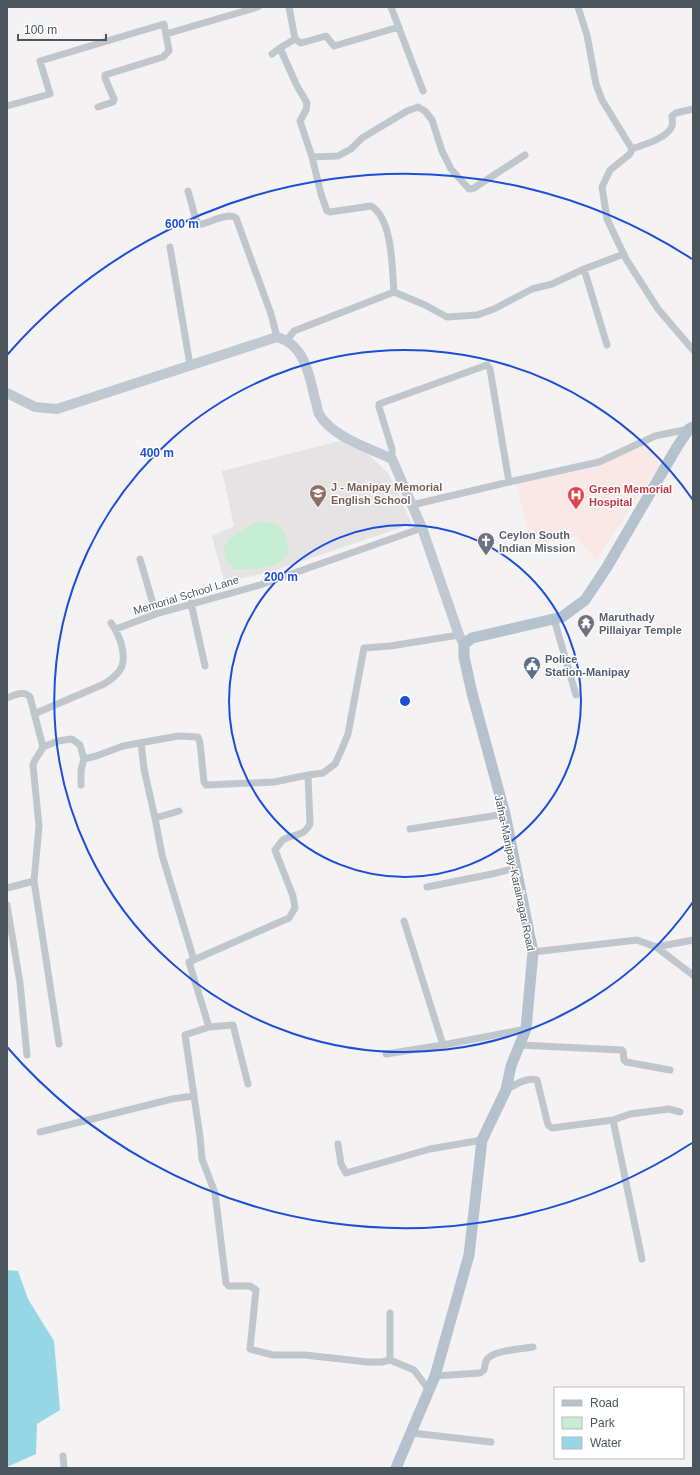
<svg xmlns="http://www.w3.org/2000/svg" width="700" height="1475" viewBox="0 0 700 1475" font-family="Helvetica,sans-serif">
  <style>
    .education { fill: #e5e3e4 }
    .medical { fill: #fae8e7 }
    .green { fill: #c6edd4 }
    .water { fill: #96d7e6 }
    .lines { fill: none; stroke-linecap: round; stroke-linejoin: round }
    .street { stroke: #bfc7cd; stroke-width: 7 }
    .secondary { stroke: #c0c9d2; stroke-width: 10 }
    .primary { stroke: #b5c2ce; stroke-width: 11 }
    .ring { fill: none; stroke: #1d4ed8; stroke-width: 2 }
    .labels { text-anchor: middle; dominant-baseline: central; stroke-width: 3; stroke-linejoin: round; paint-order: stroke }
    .education-label { font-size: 11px; font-weight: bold; fill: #785e54; stroke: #fff; text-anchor: start }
    .health-label { font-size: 11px; font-weight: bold; fill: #be3a42; stroke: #fff; text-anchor: start }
    .worship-label { font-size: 11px; font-weight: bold; fill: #5b616d; stroke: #fff; text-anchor: start }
    .street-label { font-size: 11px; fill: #4b565e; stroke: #fff }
    .service-label { font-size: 11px; font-weight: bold; fill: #4e5e75; stroke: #fff; text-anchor: start }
    .centre { fill: #1d4ed8; stroke: #fff; stroke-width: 2 }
    .ring-label { font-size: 12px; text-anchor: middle; font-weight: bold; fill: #1d4ed8; stroke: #fff; stroke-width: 3; stroke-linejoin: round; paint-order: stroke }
  </style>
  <rect width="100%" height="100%" fill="#f4f2f2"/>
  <!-- education -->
  <path class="education" d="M 340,441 L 369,455 L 389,474 L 412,524 L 266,573 L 224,582 L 212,536 L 234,526 L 222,471 Z"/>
  <!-- medical -->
  <path class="medical" d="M 647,444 L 660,465 L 596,560 L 576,536 L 532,546 L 516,484 L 599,466 Z"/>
  <!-- green -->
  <path class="green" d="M 257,522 C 283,522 285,528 289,553 L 276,565 L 254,569 L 233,569 L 227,561 L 223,549 L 232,536 Z"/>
  <!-- water -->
  <path class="water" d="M 7,1270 L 18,1271 L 28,1299 L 54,1341 L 60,1410 L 37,1424 L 36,1454 L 7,1467 Z"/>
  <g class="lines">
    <!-- street -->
    <path class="street" d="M 391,7 L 423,91
      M 578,7 L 587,35 L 596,84 L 602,100 L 632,149 L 630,154 L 610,170 L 602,187 L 607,219 L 626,259 L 658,309 L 693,350
      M 295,39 L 301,43 L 326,36 L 334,46 L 399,27
      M 272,54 L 280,48
      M 7,106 L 50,94 L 40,61 L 164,24 L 166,34 L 258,7
      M 98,107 L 113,102 L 114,99 L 105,78 L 105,75 L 163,57 L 169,51 L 166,34
      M 632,149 C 643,145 668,138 672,126 C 673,124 672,119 672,116 L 676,113 L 693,109
      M 312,157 L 338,156 L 351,149 L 362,138 L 407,111 L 418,107 L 425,111 L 432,120 L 442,151 L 451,169 L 469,189 L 474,188 L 525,155
      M 188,191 L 196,220 L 199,224 L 202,224 C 211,222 228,212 236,218 L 271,314 L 277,337
      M 170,247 L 190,365
      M 584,269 L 607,345
      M 394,292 L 425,305 L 447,317 L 477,315 L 494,309 L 532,289 L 552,284 L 584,269 L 624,254
      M 287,340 L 294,331 L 394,292 C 392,269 393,219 371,206 L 330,212 L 327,211 L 321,194 L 312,157 L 300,121 L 306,110 L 307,103 L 296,84 L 280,48 L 295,39 L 289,7
      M 392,459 L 392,449 L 379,407 L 379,404 L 487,365 L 490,369 L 509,482
      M 412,505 L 509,482 L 599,462 L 655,436 L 689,429
      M 140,559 L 156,614
      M 191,603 L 205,666
      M 554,619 L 576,695
      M 116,629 L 156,614 L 260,585 L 422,528
      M 7,698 C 15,695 24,690 30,697 L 43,747 C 40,754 35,758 33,765 L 39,826 L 34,881 L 59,1044
      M 34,714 L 104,684 C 122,673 127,664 121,643 C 118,635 116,629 111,623
      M 141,743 L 144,769 L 155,818
      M 43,747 L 58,741 L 72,739 L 80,745 L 84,759 L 96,756 L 123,746 L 178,736 L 198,737 L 200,743 L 204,782 L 206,785 L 274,782 L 308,775
      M 81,785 L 81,770 L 84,759
      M 179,811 L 155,818 L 162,855 L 194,960
      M 410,829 L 505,814
      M 427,887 L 492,874 L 516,868
      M 7,888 L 34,881
      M 7,905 L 20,983 L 27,1055
      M 404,921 L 443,1045 L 526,1029
      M 656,947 L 693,940
      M 533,952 L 637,940 L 656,947 L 693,975
      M 209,1027 L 189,962 L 289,918 L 295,908 L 293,896 L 275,850 C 278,847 280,842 283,840 C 293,833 303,838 310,824 L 308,775 L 323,773 L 335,764 L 341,751 L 348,734 L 364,648 L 390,646 L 459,635
      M 519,1045 L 622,1050 L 623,1051 L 624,1060 L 626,1062 L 670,1070
      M 386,1054 L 443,1045
      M 248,1084 L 233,1025 L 209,1027 L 185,1035 L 200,1137 L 202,1159 L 215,1193 L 226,1283 L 229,1286 L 250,1286 L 256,1290 L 250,1349 L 273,1355 L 305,1355 L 367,1362 L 382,1362 L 390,1360 L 414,1370 L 429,1390
      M 506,1090 C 515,1085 526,1077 537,1080 L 548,1125 L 552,1128 L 613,1120 L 630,1114 L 669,1109 L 680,1112
      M 613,1120 L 642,1259
      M 40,1132 L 172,1099 L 193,1096
      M 338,1144 L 341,1164 L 346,1173 L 430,1149 L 482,1140
      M 390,1313 L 390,1360
      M 435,1376 L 480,1373 L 484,1370 C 485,1366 485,1361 488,1358 C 497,1350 521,1349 533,1347
      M 412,1433 L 491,1442
      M 63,1456 L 64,1468"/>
    <!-- secondary -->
    <path class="secondary" d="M 7,393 L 35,407 L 57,409 L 277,337 C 305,345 309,374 315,399 C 317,403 317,410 319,414 C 332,437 369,448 392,459 L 422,528 L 459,635 L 464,644"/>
    <!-- primary -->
    <path class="primary" d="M 396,1468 L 435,1376 L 469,1255 L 482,1140 L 506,1090 L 511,1066 L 526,1029 L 533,952 L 505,814 L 472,693 L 464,657 L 464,644 L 472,638 L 562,617 L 585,600 L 607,567 L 677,447 L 689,429 L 693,427"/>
  </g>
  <!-- distance rings -->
  <g class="ring">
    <circle cx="405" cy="701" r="176"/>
    <path d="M693 902A351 351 0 1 1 693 500"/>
    <path d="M692 1143A527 527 0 0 1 7 1047M7 355A527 527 0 0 1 692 259"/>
  </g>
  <!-- icons -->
  <defs>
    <symbol id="school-pin" viewBox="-11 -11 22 30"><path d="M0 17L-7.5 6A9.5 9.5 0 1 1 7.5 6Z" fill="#8d6e63" stroke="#fff"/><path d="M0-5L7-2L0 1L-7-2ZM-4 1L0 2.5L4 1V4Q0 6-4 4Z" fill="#fff"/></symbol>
    <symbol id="hospital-pin" viewBox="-11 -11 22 30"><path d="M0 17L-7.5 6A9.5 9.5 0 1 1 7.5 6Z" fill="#e0444e" stroke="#fff"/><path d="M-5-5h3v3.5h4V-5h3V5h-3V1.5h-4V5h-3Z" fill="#fff"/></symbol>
    <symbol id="church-pin" viewBox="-11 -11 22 30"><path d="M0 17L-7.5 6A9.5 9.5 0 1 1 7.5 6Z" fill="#6b7280" stroke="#fff"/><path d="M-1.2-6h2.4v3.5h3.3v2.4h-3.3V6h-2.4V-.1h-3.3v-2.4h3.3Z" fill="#fff"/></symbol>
    <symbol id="temple-pin" viewBox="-11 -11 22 30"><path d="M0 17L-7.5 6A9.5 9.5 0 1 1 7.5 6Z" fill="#6b7280" stroke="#fff"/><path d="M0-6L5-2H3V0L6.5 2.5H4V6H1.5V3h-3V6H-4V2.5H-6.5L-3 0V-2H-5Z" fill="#fff"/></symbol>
    <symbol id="civic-pin" viewBox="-11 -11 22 30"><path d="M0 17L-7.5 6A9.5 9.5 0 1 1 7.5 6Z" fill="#5c6f8a" stroke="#fff"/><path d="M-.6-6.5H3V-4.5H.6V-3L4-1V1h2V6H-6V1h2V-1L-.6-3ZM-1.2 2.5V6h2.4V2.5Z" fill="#fff"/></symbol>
  </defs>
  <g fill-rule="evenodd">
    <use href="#school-pin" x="308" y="483" width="20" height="27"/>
    <use href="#hospital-pin" x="566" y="485" width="20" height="27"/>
    <use href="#church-pin" x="476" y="531" width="20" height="27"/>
    <use href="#temple-pin" x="576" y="613" width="20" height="27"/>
    <use href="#civic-pin" x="522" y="655" width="20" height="27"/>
  </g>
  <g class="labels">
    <!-- education labels -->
    <g class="education-label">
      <text x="331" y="487">J - Manipay Memorial<tspan x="331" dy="13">English School</tspan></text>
    </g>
    <!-- health labels -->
    <g class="health-label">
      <text x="589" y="489">Green Memorial<tspan x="589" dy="13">Hospital</tspan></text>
    </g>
    <!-- worship labels -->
    <g class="worship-label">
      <text x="499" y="535">Ceylon South<tspan x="499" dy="13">Indian Mission</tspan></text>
      <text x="599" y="617">Maruthady<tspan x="599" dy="13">Pillaiyar Temple</tspan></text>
    </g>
    <!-- street labels -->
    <g class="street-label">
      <text transform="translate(186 595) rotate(-17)">Memorial School Lane</text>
      <text transform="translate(515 873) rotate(78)">Jafna-Manipay-Karainagar Road</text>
    </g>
    <!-- service labels -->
    <g class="service-label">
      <text x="545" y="659">Police<tspan x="545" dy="13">Station-Manipay</tspan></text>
    </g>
  </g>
  <circle cx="405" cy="701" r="6" class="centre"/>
  <g class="ring-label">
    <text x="182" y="228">600 m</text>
    <text x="157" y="457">400 m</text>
    <text x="281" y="581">200 m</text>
  </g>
  <!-- border -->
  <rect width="700" height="1475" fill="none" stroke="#4b565e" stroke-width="16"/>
  <!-- legend -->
  <rect x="554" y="1387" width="130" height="72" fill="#ffffff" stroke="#b7bbbf"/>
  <rect x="562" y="1400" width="20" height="6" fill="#b5c2ce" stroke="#b7bbbf"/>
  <text x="590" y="1407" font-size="12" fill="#4b565e">Road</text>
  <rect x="562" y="1417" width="20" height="12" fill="#c6edd4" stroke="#b7bbbf"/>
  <text x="590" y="1427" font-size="12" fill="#4b565e">Park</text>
  <rect x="562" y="1437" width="20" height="12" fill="#96d7e6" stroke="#b7bbbf"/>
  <text x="590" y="1447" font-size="12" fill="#4b565e">Water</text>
  <!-- scale -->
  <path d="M18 34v6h88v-6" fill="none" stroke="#4b565e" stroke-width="2"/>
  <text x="24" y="34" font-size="12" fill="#4b565e" stroke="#ffffff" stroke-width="3" paint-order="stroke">100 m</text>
</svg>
